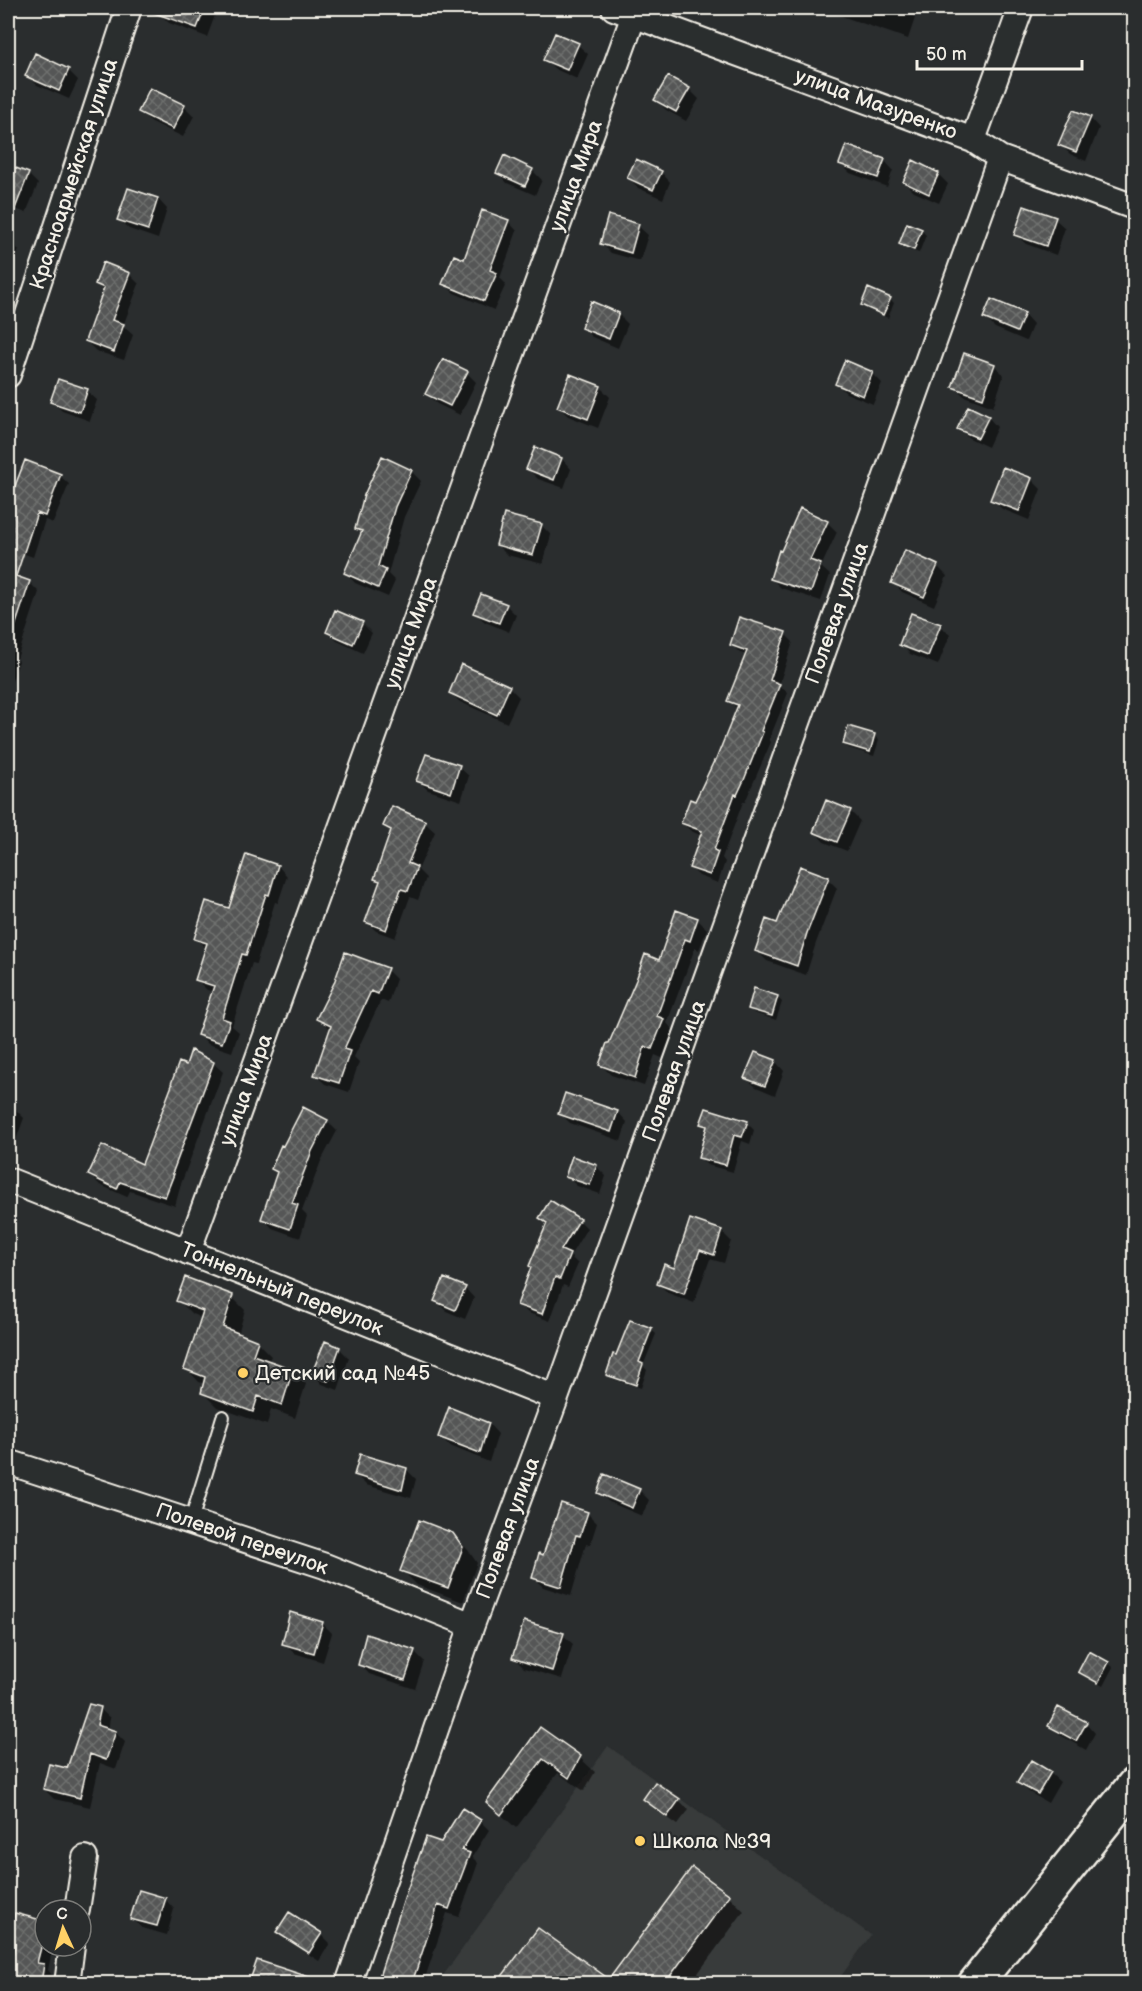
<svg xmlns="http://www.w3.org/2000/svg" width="1142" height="1991" viewBox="0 0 1142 1991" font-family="'Balsamiq Sans',sans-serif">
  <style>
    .built { fill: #373a3a }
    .shadow { fill: #0007 }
    .building { fill: url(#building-cross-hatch); stroke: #f4f1e8; stroke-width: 1.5 }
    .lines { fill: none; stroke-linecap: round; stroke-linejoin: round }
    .lane-casing { stroke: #f4f1e8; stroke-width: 16 }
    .street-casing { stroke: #f4f1e8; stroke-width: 28 }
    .secondary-casing { stroke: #f4f1e8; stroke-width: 38 }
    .lane { stroke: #2a2d2e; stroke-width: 12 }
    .street { stroke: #2a2d2e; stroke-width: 24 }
    .secondary { stroke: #2a2d2e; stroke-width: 33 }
    .poi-dot { fill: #ffd166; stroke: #2a2d2e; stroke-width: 2 }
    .labels { text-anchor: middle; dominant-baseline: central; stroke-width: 4.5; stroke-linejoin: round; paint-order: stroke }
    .street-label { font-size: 21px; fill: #f4f1e8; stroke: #2a2d2e }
    .poi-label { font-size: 21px; fill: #f4f1e8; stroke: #2a2d2e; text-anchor: start }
  </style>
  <defs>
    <pattern id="building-cross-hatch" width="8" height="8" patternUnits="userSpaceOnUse" patternTransform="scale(1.5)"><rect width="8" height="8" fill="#555756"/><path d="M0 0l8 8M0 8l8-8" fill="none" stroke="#6e706e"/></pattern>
  </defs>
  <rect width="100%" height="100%" fill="#2a2d2e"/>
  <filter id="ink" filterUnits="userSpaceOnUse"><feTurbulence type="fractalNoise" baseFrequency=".0167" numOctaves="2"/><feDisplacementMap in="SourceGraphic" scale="12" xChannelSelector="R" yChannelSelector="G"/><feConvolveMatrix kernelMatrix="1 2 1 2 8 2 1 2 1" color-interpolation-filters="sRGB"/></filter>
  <g filter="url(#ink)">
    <!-- built -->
    <path class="built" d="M 608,1746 L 871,1935 L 836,1983 L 437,1984 Z"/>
    <!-- shadow -->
    <path class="shadow" d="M 162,8 L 214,8 L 217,10 L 207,37 L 169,23 L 160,14 Z
      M 818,8 L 905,8 L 915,18 L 908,39 Z
      M 578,45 L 588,54 L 577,79 L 555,69 L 545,59 Z
      M 68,70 L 78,80 L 69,99 L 37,85 L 27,75 Z
      M 669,78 L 689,89 L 699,99 L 686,121 L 666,110 L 656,100 Z
      M 184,106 L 194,116 L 183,137 L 150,121 L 140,111 Z
      M 1090,118 L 1099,128 L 1086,161 L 1070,154 L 1060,144 Z
      M 884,160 L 893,170 L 887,187 L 850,173 L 841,164 Z
      M 8,166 L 28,174 L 38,184 L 26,213 L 8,206 Z
      M 532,170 L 542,180 L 535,195 L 507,183 L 498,173 Z
      M 661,172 L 670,182 L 663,199 L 638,188 L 629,178 Z
      M 938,174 L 948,184 L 939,203 L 914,192 L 904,182 Z
      M 129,190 L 158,199 L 167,209 L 158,239 L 129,229 L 119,220 Z
      M 1055,219 L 1065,228 L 1056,255 L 1026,244 L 1016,235 Z
      M 508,221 L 517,231 L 500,278 L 506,284 L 494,310 L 454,293 L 444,283 L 465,261 Z
      M 638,226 L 648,235 L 640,261 L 611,253 L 601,243 Z
      M 921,230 L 926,235 L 919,253 L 905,248 L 900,243 Z
      M 8,240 L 19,250 L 11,273 L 8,272 Z
      M 129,274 L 139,284 L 123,326 L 133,335 L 124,360 L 96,351 L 86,341 L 104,292 L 96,283 Z
      M 890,299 L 894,303 L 888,318 L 867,309 L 863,304 Z
      M 618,314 L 628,324 L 618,348 L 592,337 L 582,327 Z
      M 1024,314 L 1033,324 L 1026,341 L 995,328 L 985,318 Z
      M 965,355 L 995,366 L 1004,375 L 993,407 L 964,396 L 954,386 Z
      M 467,373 L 476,382 L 460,415 L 437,404 L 427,394 Z
      M 872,373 L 882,383 L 873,404 L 846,393 L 836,383 Z
      M 571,376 L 601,388 L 610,397 L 598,428 L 568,416 L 558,406 Z
      M 87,391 L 97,400 L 90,421 L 62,411 L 52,401 Z
      M 988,417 L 997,427 L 988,447 L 969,438 L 959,428 Z
      M 536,449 L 562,459 L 571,469 L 564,488 L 538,479 L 528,469 Z
      M 26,462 L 60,476 L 69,484 L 53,523 L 45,520 L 33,557 L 8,548 L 8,512 Z
      M 411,471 L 421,481 L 404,517 L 388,574 L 395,581 L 388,597 L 355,583 L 346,573 L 362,534 L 356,528 Z
      M 1031,479 L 1041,489 L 1029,520 L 1002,509 L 992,499 Z
      M 827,522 L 837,532 L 821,567 L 830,575 L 821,601 L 781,588 L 771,578 Z
      M 541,525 L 551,535 L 543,564 L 507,555 L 497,545 Z
      M 937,566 L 947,576 L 934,606 L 902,592 L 893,582 Z
      M 8,575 L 29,582 L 39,592 L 17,659 L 19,661 L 8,692 Z
      M 506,605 L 516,615 L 509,632 L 485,622 L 475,613 Z
      M 336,612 L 363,624 L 372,633 L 363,653 L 337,641 L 327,631 Z
      M 940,625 L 950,635 L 938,665 L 910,654 L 901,644 Z
      M 785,634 L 793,642 L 779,685 L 788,693 L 769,740 L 771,742 L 745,802 L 743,802 L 722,858 L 725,862 L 718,883 L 699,876 L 691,868 L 702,836 L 691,831 L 682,823 L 696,803 L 716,764 L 737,709 L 729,700 L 747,655 L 740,653 L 731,644 Z
      M 509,687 L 519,697 L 507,723 L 460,702 L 450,693 Z
      M 874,736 L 879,740 L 874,756 L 849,748 L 844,744 Z
      M 459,767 L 469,776 L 461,801 L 428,790 L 418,781 Z
      M 392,808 L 425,823 L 435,832 L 418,870 L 426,878 L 418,900 L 410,897 L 395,938 L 376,931 L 367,922 L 381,884 L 375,879 L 392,833 L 385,826 Z
      M 850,811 L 860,821 L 847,851 L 824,842 L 815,832 Z
      M 278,866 L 287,876 L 278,903 L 275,902 L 256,964 L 252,963 L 232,1026 L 239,1032 L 232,1052 L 208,1044 L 199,1034 L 214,992 L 207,990 L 197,980 L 206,949 L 196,938 Z
      M 828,879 L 837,888 L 816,943 L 806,975 L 767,961 L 757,951 L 778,925 Z
      M 697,919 L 707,929 L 699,950 L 695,948 L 667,1023 L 673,1030 L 662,1058 L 655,1055 L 644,1086 L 611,1075 L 601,1065 L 660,962 Z
      M 387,970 L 396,979 L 388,1003 L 381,1000 L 354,1057 L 359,1062 L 349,1092 L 325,1084 L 315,1074 L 331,1030 L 318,1019 Z
      M 777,997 L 782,1002 L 776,1020 L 754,1013 L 749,1008 Z
      M 775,1061 L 784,1071 L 775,1095 L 756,1087 L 746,1078 Z
      M 213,1063 L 223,1072 L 181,1184 L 175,1206 L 130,1191 L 127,1197 L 100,1185 L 90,1175 L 143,1166 L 187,1067 Z
      M 566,1095 L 618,1112 L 627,1122 L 621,1141 L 570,1123 L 560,1113 Z
      M 8,1105 L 14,1108 L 24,1118 L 13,1148 L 8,1147 Z
      M 304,1109 L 327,1121 L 337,1131 L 321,1161 L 302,1211 L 307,1216 L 300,1238 L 272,1228 L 263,1218 L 278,1174 L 273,1169 Z
      M 702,1123 L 747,1123 L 754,1130 L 750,1144 L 742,1141 L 733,1172 L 707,1165 L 699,1157 L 707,1128 Z
      M 596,1166 L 606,1176 L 600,1194 L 577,1186 L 567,1176 Z
      M 541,1218 L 579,1220 L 587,1228 L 570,1256 L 578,1264 L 568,1287 L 563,1285 L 550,1321 L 528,1313 L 519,1305 L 548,1224 Z
      M 691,1221 L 722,1232 L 731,1241 L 724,1263 L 710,1259 L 694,1303 L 668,1293 L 659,1284 L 675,1270 Z
      M 465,1288 L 474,1298 L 465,1319 L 446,1311 L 436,1301 Z
      M 232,1297 L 245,1310 L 238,1335 L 257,1342 L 271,1356 L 268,1362 L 292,1370 L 306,1384 L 295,1418 L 271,1409 L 267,1425 L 217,1407 L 203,1393 L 205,1384 L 199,1382 L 186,1368 L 202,1318 L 192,1314 L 178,1300 Z
      M 651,1329 L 656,1334 L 643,1366 L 647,1370 L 641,1388 L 613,1379 L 608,1375 L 617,1357 Z
      M 339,1348 L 349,1358 L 338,1390 L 322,1384 L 313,1374 Z
      M 489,1424 L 498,1434 L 489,1462 L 450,1446 L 440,1437 Z
      M 361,1456 L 407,1470 L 416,1479 L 411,1498 L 366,1485 L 356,1475 Z
      M 639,1490 L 649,1500 L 642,1516 L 609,1502 L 599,1492 Z
      M 587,1513 L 597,1523 L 590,1545 L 586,1544 L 571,1596 L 543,1587 L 534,1578 L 544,1556 Z
      M 453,1535 L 468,1550 L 477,1563 L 463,1602 L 417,1585 L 402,1570 Z
      M 322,1623 L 332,1633 L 323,1662 L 294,1653 L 284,1644 Z
      M 1134,1626 L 1134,1636 L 1131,1633 Z
      M 563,1635 L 573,1644 L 562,1679 L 524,1668 L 514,1658 Z
      M 414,1651 L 424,1661 L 415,1689 L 369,1674 L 360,1664 Z
      M 1108,1663 L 1113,1667 L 1103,1686 L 1084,1676 L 1080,1672 Z
      M 100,1709 L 110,1718 L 108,1730 L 115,1732 L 125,1742 L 116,1769 L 100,1763 L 90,1807 L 54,1799 L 44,1789 L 68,1770 Z
      M 1086,1723 L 1095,1733 L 1086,1750 L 1060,1735 L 1050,1726 Z
      M 540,1729 L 580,1758 L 595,1772 L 584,1791 L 558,1773 L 516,1828 L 487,1802 Z
      M 1050,1773 L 1060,1782 L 1048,1803 L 1029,1792 L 1019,1783 Z
      M 645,1799 L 679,1800 L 689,1810 L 677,1825 L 654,1809 Z
      M 480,1821 L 489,1830 L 472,1857 L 478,1863 L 459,1917 L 447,1913 L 423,1984 L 378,1984 L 407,1894 L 442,1844 Z
      M 692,1869 L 729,1896 L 744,1911 L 690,1984 L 499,1984 L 539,1930 L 610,1982 Z
      M 165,1899 L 174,1909 L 167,1935 L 142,1928 L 132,1918 Z
      M 45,1923 L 45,1946 L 53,1946 L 48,1970 L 53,1976 L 52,1984 L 10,1984 L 16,1947 L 9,1941 Z
      M 278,1931 L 321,1934 L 330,1943 L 319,1961 L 288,1941 Z
      M 258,1962 L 301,1976 L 308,1984 L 250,1984 Z
      M 89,1974 L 121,1981 L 124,1984 L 87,1984 Z"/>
    <!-- building -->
    <path class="building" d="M 147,8 L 205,8 L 197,28 L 146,10 Z
      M 555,33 L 579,43 L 567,70 L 543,60 Z
      M 35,53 L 69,69 L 59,91 L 25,76 Z
      M 668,76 L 690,88 L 676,112 L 654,100 Z
      M 150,88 L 185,105 L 173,129 L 138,112 Z
      M 1073,110 L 1091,117 L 1076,152 L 1058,145 Z
      M 846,145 L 885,159 L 878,178 L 839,164 Z
      M 504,155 L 533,169 L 525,186 L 496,173 Z
      M 636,159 L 662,171 L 653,190 L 627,178 Z
      M 913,160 L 939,173 L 929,194 L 903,182 Z
      M 8,165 L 29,173 L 9,224 L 8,224 Z
      M 128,188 L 158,198 L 148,230 L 117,220 Z
      M 1024,206 L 1056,217 L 1046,246 L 1014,235 Z
      M 482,210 L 509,220 L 490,270 L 497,273 L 484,301 L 442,284 L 454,255 L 464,259 Z
      M 608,215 L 639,224 L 631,253 L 600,244 Z
      M 907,223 L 922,229 L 914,250 L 899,244 Z
      M 103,262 L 130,273 L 112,320 L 124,324 L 114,352 L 85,341 L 104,288 L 95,284 Z
      M 868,288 L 891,298 L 883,315 L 861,305 Z
      M 991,299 L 1025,313 L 1017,332 L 983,318 Z
      M 591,301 L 619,313 L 609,339 L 581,328 Z
      M 964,353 L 995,364 L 983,398 L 952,387 Z
      M 443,359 L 468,371 L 450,406 L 425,394 Z
      M 845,360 L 873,372 L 863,396 L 835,384 Z
      M 570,374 L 601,386 L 588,419 L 557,407 Z
      M 58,379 L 88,389 L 80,412 L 50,402 Z
      M 968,406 L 989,416 L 978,438 L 957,429 Z
      M 535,447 L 562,458 L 554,480 L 526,469 Z
      M 382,456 L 412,470 L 395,507 L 378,566 L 386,570 L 378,588 L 344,573 L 362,531 L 355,529 L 364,495 Z
      M 25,460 L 61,474 L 45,516 L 37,513 L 16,576 L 30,581 L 11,639 L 8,638 L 8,504 Z
      M 1003,467 L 1032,478 L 1019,511 L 990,500 Z
      M 800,508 L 828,521 L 810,560 L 821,564 L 811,592 L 770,579 L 779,550 L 781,551 Z
      M 504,514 L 542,524 L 533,555 L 496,545 Z
      M 905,550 L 938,565 L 924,597 L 891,583 Z
      M 481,594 L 507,604 L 499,623 L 473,613 Z
      M 335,610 L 363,622 L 353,644 L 326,632 Z
      M 911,613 L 941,624 L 928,656 L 899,645 Z
      M 739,617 L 786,632 L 770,680 L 780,684 L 761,731 L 763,732 L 744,780 L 737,795 L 735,794 L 714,850 L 718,852 L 710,875 L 689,868 L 702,831 L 681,823 L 690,799 L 695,801 L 714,761 L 715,762 L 738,705 L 727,701 L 747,651 L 730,645 Z
      M 461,664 L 510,686 L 497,715 L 449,693 Z
      M 848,726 L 875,734 L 870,752 L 843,744 Z
      M 426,754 L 460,765 L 451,793 L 416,781 Z
      M 826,800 L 851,810 L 837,842 L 813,832 Z
      M 392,806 L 426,821 L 408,863 L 417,867 L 408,891 L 401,889 L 386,930 L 365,922 L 380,881 L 374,879 L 391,830 L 383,826 Z
      M 246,854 L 278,865 L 269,895 L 266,894 L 246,955 L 242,954 L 222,1018 L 230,1021 L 222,1043 L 197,1035 L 214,986 L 195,980 L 207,943 L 194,939 L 206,901 L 229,908 Z
      M 800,866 L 829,877 L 807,933 L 797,966 L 755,951 L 766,919 L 777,923 Z
      M 676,910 L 698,918 L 690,941 L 685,939 L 657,1016 L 664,1019 L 652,1049 L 645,1046 L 635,1078 L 599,1065 L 607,1043 L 609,1043 L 636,980 L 645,954 L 659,960 Z
      M 345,952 L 388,968 L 378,994 L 371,991 L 344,1049 L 350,1051 L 339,1083 L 314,1075 L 331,1026 L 316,1019 L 334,983 Z
      M 754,988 L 778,996 L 772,1016 L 748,1009 Z
      M 191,1050 L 214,1062 L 172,1174 L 174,1174 L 165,1197 L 120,1182 L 117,1189 L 88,1175 L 102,1145 L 142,1164 L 172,1085 L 171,1084 L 179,1062 L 186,1065 Z
      M 755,1052 L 776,1060 L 765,1086 L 744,1078 Z
      M 565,1093 L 618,1111 L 611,1132 L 558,1114 Z
      M 303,1107 L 328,1120 L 312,1151 L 292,1203 L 298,1205 L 290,1229 L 261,1219 L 277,1172 L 271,1169 L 281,1145 L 283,1146 Z
      M 706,1108 L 748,1121 L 742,1137 L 734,1135 L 726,1165 L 698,1158 L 707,1126 L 700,1124 Z
      M 572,1156 L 597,1165 L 590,1185 L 565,1177 Z
      M 550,1200 L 580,1219 L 561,1250 L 570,1254 L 560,1279 L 555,1277 L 542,1314 L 517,1305 L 531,1267 L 529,1266 L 547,1223 L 539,1218 Z
      M 690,1219 L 722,1230 L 714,1255 L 700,1250 L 684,1294 L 657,1284 L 664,1264 L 674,1268 Z
      M 185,1277 L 233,1295 L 223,1327 L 258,1341 L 253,1355 L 293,1369 L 282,1405 L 258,1396 L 253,1412 L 201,1393 L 205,1377 L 184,1369 L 203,1311 L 176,1301 Z
      M 444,1278 L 466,1287 L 455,1310 L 434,1301 Z
      M 630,1320 L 652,1328 L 639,1362 L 643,1364 L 636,1385 L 606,1375 L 613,1354 L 616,1355 Z
      M 325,1341 L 340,1347 L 328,1381 L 311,1375 Z
      M 449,1407 L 489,1423 L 480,1453 L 438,1437 Z
      M 360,1454 L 407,1468 L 402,1490 L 354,1475 Z
      M 604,1474 L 640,1489 L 632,1508 L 597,1493 Z
      M 561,1503 L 588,1512 L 580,1536 L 576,1535 L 561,1587 L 532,1578 L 539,1553 L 543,1555 Z
      M 419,1520 L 453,1533 L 463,1547 L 448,1588 L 400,1571 Z
      M 290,1612 L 323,1622 L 314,1653 L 282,1644 Z
      M 524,1621 L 564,1633 L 552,1671 L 512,1658 Z
      M 366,1634 L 415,1650 L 405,1680 L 358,1665 Z
      M 1089,1651 L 1109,1662 L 1098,1683 L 1078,1672 Z
      M 89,1704 L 101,1707 L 97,1725 L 116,1731 L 106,1760 L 90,1754 L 80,1798 L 43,1789 L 49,1764 L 67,1768 Z
      M 1058,1707 L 1087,1722 L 1076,1741 L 1048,1726 Z
      M 540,1727 L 581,1756 L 569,1778 L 543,1759 L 501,1815 L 486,1802 Z
      M 1031,1760 L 1051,1772 L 1038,1794 L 1017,1783 Z
      M 655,1782 L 680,1799 L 667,1817 L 643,1799 Z
      M 462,1808 L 481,1820 L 462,1850 L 470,1853 L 449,1909 L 438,1905 L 412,1983 L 377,1983 L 406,1893 L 426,1837 L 441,1842 Z
      M 692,1867 L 730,1895 L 665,1983 L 497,1983 L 538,1928 L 609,1979 Z
      M 139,1890 L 166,1898 L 157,1926 L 130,1919 Z
      M 289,1912 L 322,1933 L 309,1953 L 276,1932 Z
      M 15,1913 L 45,1921 L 45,1932 L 37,1963 L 44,1964 L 41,1983 L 8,1983 L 15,1943 L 8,1942 Z
      M 257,1960 L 318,1980 L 317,1983 L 249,1983 Z"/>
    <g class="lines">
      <defs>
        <path id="lane" d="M 191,1521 L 223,1417"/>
        <path id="street" d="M 614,8 L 973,140 L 1000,158 L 1134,207
          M 973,140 L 1021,8
          M 8,375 L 129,8
          M 8,1180 L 556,1398
          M 188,1252 L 634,15
          M 8,1462 L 325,1566 L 472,1625
          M 77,1910 L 85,1858
          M 67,1984 L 72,1946
          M 348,1984 L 472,1625 L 556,1398 L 1000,158"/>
        <path id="secondary" d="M 975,1984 L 1134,1785"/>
      </defs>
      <!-- lane casing -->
      <use href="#lane" class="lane-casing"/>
      <!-- street casing -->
      <use href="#street" class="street-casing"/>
      <!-- secondary casing -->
      <use href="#secondary" class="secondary-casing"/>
      <!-- lane -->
      <use href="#lane" class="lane"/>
      <!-- street -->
      <use href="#street" class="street"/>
      <!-- secondary -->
      <use href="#secondary" class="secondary"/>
    </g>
  </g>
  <!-- markers -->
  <g class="poi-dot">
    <circle cx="243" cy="1373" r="6"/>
    <circle cx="640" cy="1841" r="6"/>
  </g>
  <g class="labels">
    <!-- street labels -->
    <g class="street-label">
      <text transform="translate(876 104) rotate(20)">улица Мазуренко</text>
      <text transform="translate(74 174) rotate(-72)">Красноармейская улица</text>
      <text transform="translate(576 176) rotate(-70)">улица Мира</text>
      <text transform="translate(837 613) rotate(-70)">Полевая улица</text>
      <text transform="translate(411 633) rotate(-70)">улица Мира</text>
      <text transform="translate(674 1071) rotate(-70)">Полевая улица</text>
      <text transform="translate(246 1090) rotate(-70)">улица Мира</text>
      <text transform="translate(282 1289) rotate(22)">Тоннельный переулок</text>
      <text transform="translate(508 1528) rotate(-70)">Полевая улица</text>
      <text transform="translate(242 1539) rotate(19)">Полевой переулок</text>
    </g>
    <!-- poi labels -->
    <g class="poi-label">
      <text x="255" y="1373">Детский сад №45</text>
      <text x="652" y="1841">Школа №39</text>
    </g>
  </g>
  <!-- margin -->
  <rect width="1142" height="1991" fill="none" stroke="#2a2d2e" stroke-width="30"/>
  <rect x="15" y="15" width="1112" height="1961" fill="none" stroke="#f4f1e8" stroke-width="2" filter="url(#ink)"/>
  <!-- north arrow -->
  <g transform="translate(63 1928) rotate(356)"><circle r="28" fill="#2a2d2e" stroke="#7b7b78" stroke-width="1.5"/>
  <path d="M0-4.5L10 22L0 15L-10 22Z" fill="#ffd166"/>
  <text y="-9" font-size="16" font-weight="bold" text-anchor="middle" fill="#f4f1e8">С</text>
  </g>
  <!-- scale -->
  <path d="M917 60v9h165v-9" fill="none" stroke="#f4f1e8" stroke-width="3"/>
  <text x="926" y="60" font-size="18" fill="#f4f1e8" stroke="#2a2d2e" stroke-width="4.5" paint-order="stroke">50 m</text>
</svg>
